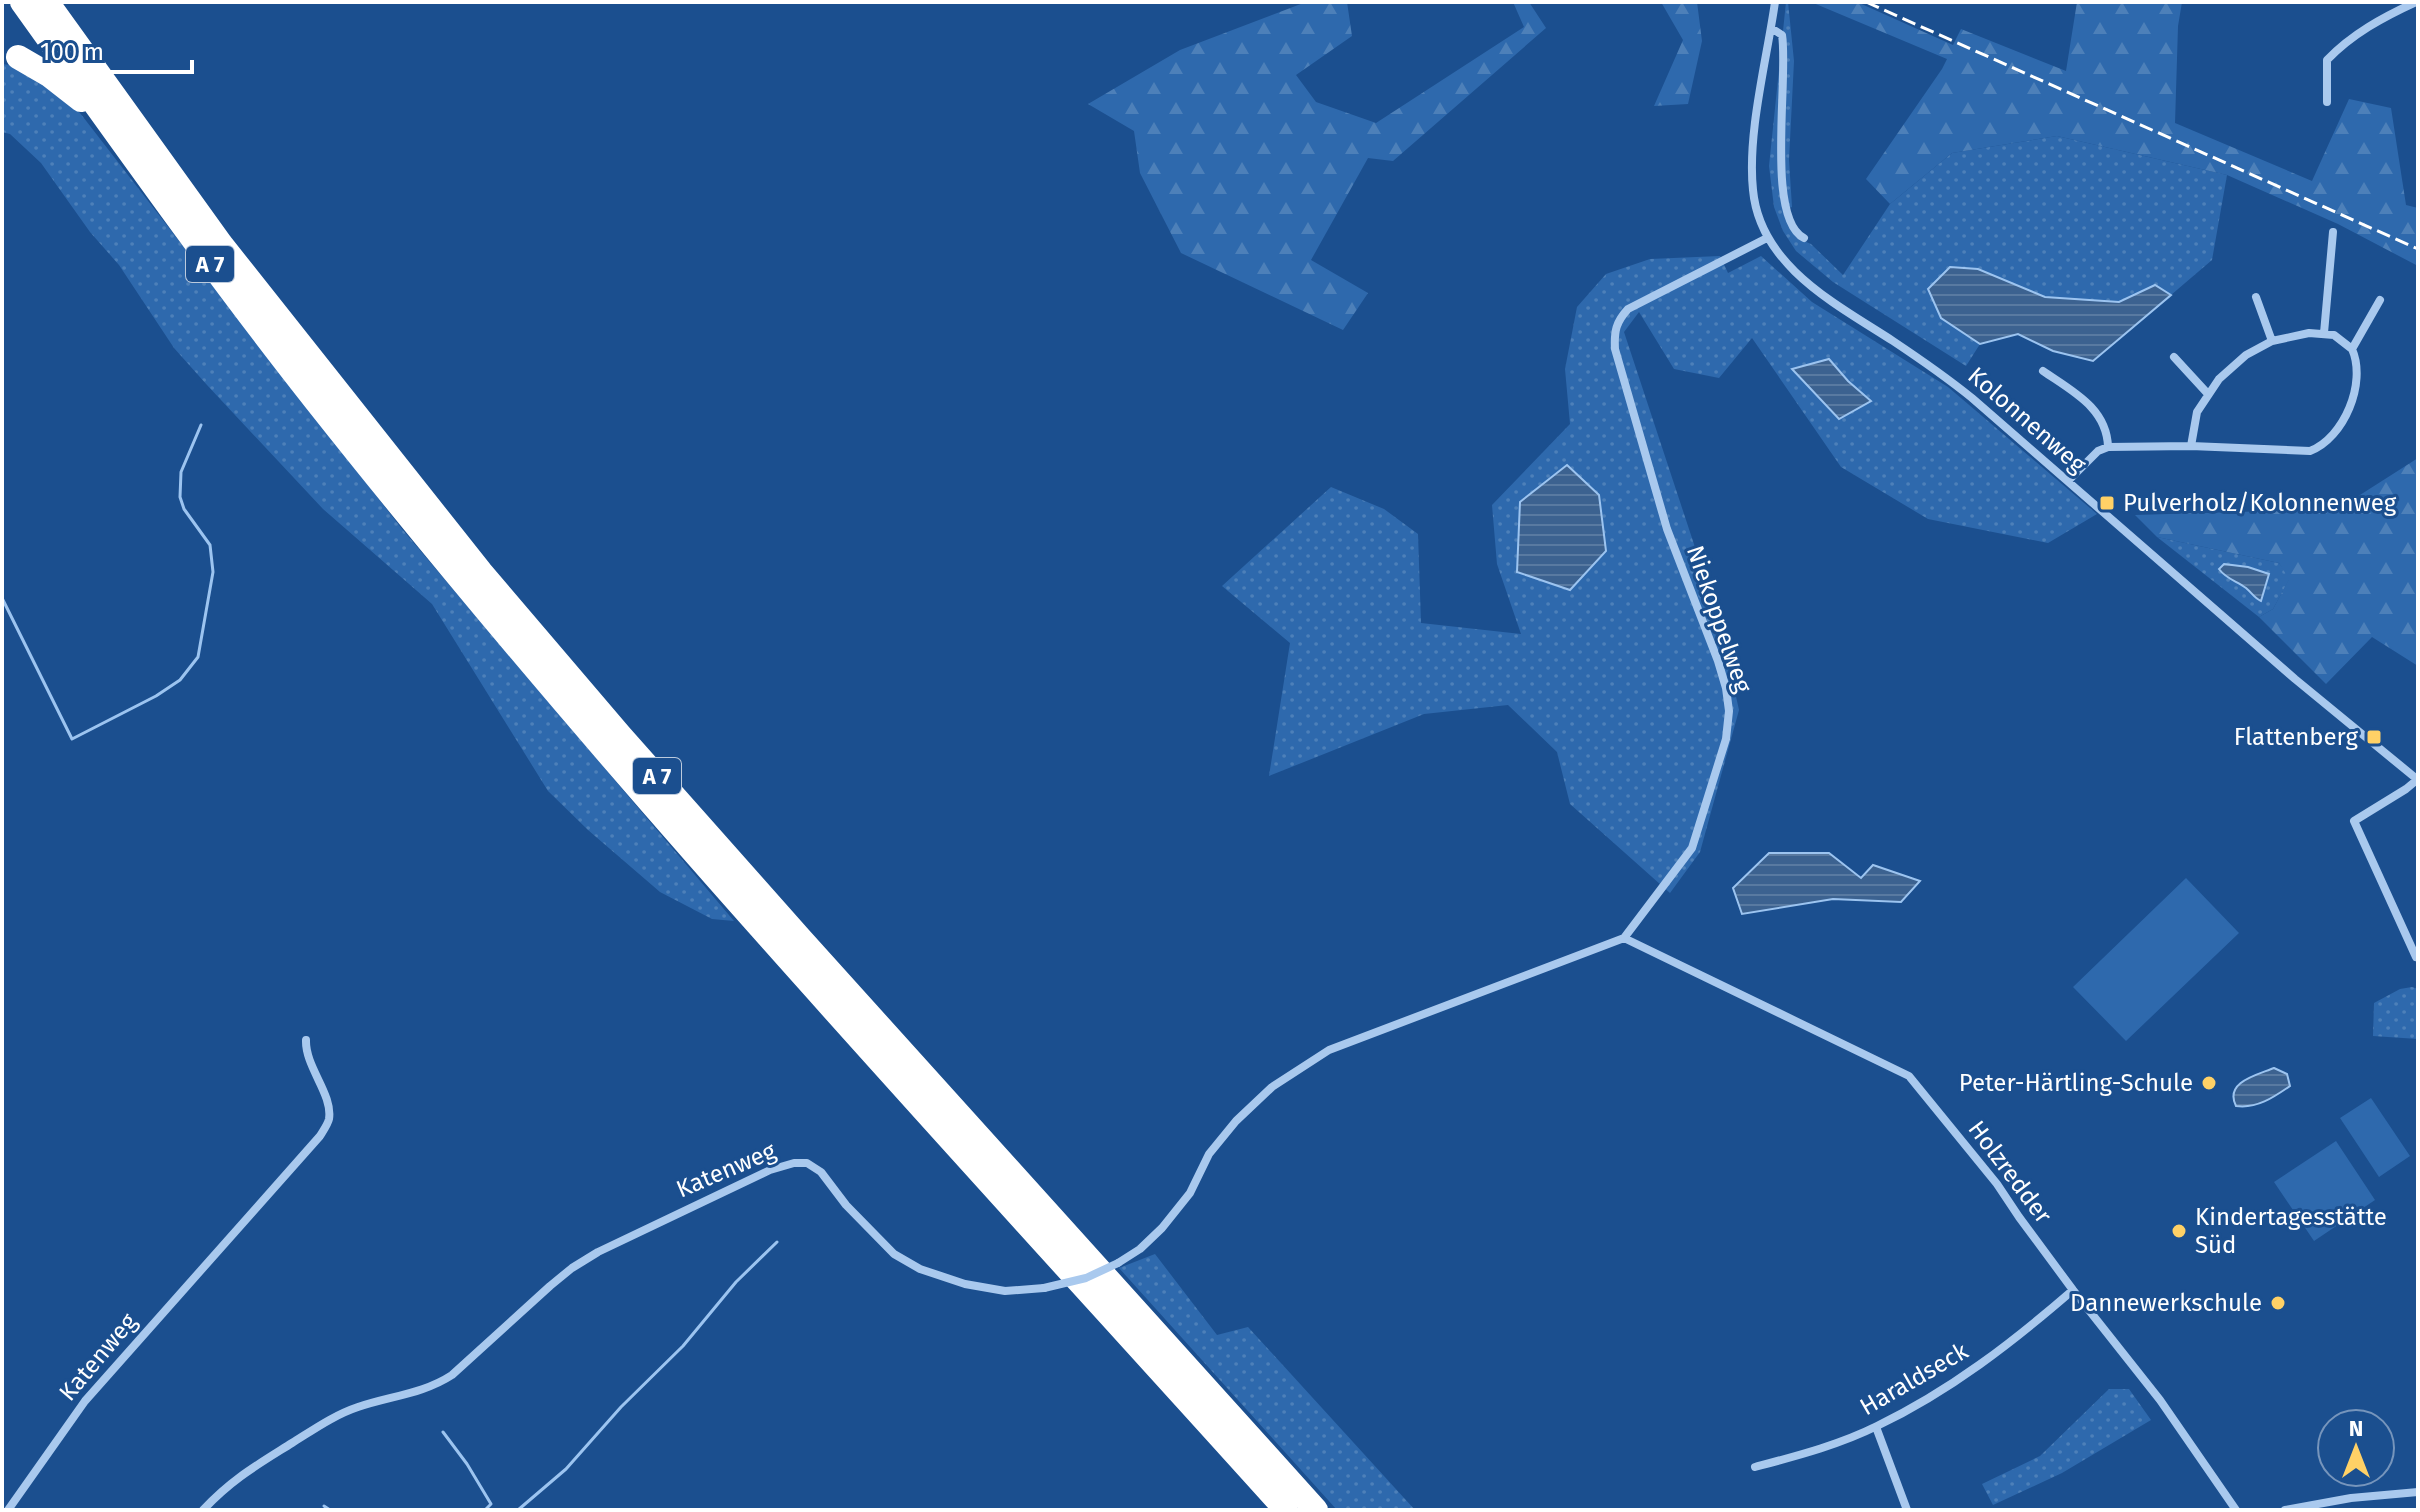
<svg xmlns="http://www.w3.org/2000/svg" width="2420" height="1512" viewBox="0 0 2420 1512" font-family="'Fira Sans',sans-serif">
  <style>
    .green { fill: url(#green-dots); fill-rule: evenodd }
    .forest { fill: url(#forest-firs) }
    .pitch { fill: #2e69ad }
    .water { fill: url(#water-rules); stroke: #9cc4f0; stroke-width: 2 }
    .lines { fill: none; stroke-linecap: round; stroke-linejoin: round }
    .stream { stroke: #9cc4f0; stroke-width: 3 }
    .street { stroke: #a9c9ee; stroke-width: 8 }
    .highway { stroke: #fff; stroke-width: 24 }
    .rail { stroke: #fff; stroke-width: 3; stroke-dasharray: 14 6; stroke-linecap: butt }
    .street-bridge { stroke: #a9c9ee; stroke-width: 8 }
    .poi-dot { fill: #ffd166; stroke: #1b4f8f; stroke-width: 3 }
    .labels { text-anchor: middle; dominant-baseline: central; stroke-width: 6; stroke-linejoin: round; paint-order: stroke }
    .shield { fill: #1b4f8f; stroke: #bbcadd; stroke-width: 2 }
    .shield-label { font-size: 22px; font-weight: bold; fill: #fff }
    .street-label { font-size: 24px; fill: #fff; stroke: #1b4f8f }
    .poi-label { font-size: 24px; fill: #fff; stroke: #1b4f8f; text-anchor: end }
  </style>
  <defs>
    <pattern id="green-dots" width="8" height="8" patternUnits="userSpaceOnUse" patternTransform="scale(2)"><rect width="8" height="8" fill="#2e69ad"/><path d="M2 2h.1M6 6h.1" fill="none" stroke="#4d80b9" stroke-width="1.8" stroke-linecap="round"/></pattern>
    <pattern id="forest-firs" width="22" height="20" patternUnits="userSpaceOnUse" patternTransform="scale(2)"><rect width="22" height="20" fill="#2e69ad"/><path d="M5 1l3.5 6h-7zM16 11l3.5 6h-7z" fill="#4d80b9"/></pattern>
    <pattern id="water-rules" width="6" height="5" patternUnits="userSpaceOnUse" patternTransform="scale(2)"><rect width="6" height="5" fill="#3c6290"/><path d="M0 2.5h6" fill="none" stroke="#597aa1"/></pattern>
  </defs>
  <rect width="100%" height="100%" fill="#1b4f8f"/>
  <!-- green -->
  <path class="green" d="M 1786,2 L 1788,2 L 1794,61 L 1789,160 L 1792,207 L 1784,210 L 1790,227 L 1797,238 L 1811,244 L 1843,275 L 1890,204 L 1952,153 L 2057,136 L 2227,175 L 2212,260 L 2171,295 L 2155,285 L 2119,302 L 2045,297 L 1978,269 L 1941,318 L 1980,344 L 1966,366 L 1833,282 L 1796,251 L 1783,231 L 1774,207 L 1769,166 Z
    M 2,64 C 32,67 59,93 80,113 L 402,529 L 734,921 L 712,919 L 660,892 L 588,830 L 548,791 L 432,604 L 323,509 L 207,385 L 174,348 L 119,265 L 90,232 L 41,163 L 10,134 L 2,132 Z
    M 1720,256 L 1728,273 L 1761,256 L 1812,302 L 1948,387 L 2097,514 L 2048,543 L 1928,519 L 1841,467 L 1752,338 L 1719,378 L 1674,369 L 1639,312 L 1624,332 L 1719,620 L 1739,710 L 1700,852 L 1670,893 L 1570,804 L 1557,752 L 1508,705 L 1424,714 L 1269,776 L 1290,643 L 1222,586 L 1331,487 L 1384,509 L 1418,534 L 1421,623 L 1521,634 L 1497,564 L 1492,505 L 1570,424 L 1565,369 L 1577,307 L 1606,274 L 1650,259 ZM 1829,359 L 1848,381 L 1871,401 L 1838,419 L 1793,369 ZM 1567,465 L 1599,495 L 1606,551 L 1591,567 Z
    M 2157,537 L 2279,563 L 2290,578 L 2273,609 L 2259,617 Z
    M 2412,987 L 2418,989 L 2418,1039 L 2373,1036 L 2374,1003 L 2400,989 Z
    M 1155,1254 L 1217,1335 L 1248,1327 L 1415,1510 L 1337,1510 L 1119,1268 Z
    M 2109,1389 L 2129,1389 L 2151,1420 L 2062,1473 L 1993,1505 L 1982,1484 L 2040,1456 Z"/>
  <!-- forest -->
  <path class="forest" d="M 1306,2 L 1347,2 L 1352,36 L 1296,75 L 1316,102 L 1376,123 L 1524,27 L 1513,2 L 1529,2 L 1546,28 L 1393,161 L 1368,158 L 1311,260 L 1368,293 L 1343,330 L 1181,253 L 1140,173 L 1134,131 L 1088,104 L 1180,50 Z
    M 1661,2 L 1697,2 L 1702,41 L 1688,104 L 1654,106 L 1683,40 Z
    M 1811,2 L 1857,2 L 1953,45 L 1961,29 L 2066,71 L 2077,2 L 2182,2 L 2178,26 L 2175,123 L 2312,181 L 2349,99 L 2391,108 L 2406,205 L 2418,208 L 2418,266 L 2338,224 L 2227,175 L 2057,136 L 1952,153 L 1890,204 L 1866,179 L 1942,69 L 1947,59 Z
    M 2418,458 L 2418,666 L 2372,637 L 2326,684 L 2259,617 L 2273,609 L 2289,579 L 2279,563 L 2157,537 L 2135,515 L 2338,509 Z"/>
  <!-- pitch -->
  <path class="pitch" d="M 2186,878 L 2239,933 L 2126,1041 L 2073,987 Z
    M 2371,1098 L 2410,1156 L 2379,1177 L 2340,1118 Z
    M 2336,1141 L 2375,1200 L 2314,1241 L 2274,1182 Z"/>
  <!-- water -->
  <path class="water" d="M 1950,267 L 1978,269 L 2045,297 L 2119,302 L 2155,285 L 2171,295 L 2093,361 L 2053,351 L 2018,334 L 1980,344 L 1941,318 L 1928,289 Z
    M 1829,359 L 1848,381 L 1871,401 L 1839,419 L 1792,369 Z
    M 1567,465 L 1599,495 L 1606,551 L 1570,590 L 1517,572 L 1520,502 Z
    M 2224,564 L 2248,567 L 2269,574 L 2261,601 C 2254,598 2252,593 2246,588 C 2237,581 2226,579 2219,569 Z
    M 1769,853 L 1829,853 L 1861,878 L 1873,865 L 1920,881 L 1901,902 L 1833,899 L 1742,914 L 1733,888 Z
    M 2274,1068 L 2287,1074 L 2290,1086 C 2274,1097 2257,1109 2236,1106 C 2224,1082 2257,1075 2274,1068 Z"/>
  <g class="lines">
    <!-- stream -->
    <path class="stream" d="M 2,598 L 72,739 L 156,696 L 180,680 L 198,657 L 213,572 L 210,545 L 184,509 L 180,497 L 181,472 L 201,425
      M 443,1432 L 467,1464 L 491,1504 L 485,1510
      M 324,1506 L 330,1510
      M 518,1510 L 566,1469 L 621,1407 L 683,1346 L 736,1282 L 777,1242"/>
    <!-- street -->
    <path class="street" d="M 1775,2 C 1767,59 1747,133 1753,190 C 1760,266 1836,304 1893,341 C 1920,359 1946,377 1972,398 L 2295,679 L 2418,780
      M 1771,28 L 1782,35 C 1789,77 1765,218 1804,238
      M 2327,102 L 2327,60 C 2352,34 2383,17 2416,2
      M 2256,297 L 2272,341
      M 2324,333 L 2333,232
      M 2174,357 L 2208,394
      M 2043,371 C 2072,391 2107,408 2108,447
      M 2191,446 L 2197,412 L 2219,379 L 2246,355 L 2272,341 L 2309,333 L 2334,335 L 2352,349
      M 2068,481 L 2098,451 L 2108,447 L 2191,446 L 2310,451 C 2344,438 2367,383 2352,349 L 2380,300
      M 1624,938 L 1909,1076 L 1997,1184 L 2019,1217 L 2073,1290 L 2160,1400 L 2236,1510
      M 2416,957 L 2354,821 L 2406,789 L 2418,779
      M 1118,1263 L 1140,1249 L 1162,1228 L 1190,1193 L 1209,1154 L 1236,1121 L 1272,1087 L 1329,1050 L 1624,938 L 1692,848 L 1726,739 L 1729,711 L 1726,688 L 1718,661 L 1667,529 L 1615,349 C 1614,331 1616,322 1628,309 L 1767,238
      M 1876,1427 L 1907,1510
      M 1755,1467 C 1796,1456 1839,1445 1877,1426 C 1950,1391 2013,1342 2073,1290
      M 8,1510 L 85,1401 L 320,1136 C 323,1131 328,1124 329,1119 C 333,1094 305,1067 306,1040
      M 203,1510 C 232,1479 257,1465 292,1443 C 313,1430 334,1415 358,1407 C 390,1396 423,1394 452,1375 L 550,1286 L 572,1268 L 598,1252 L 770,1170 L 794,1163 L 807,1163 L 821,1172 L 846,1205 L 894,1254 L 920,1269 L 965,1284 L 1005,1291 L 1044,1288
      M 2285,1510 L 2351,1498 L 2418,1492"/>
    <!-- highway -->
    <path class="highway" d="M 22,2 C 118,136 213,271 315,400 C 620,786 957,1145 1286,1510
      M 47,2 L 221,244 L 481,572 L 620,735 L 800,938 L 1316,1510
      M 18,57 L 49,75 L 81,100"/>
    <!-- rail -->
    <path class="rail" d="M 1866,2 L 2418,249"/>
    <!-- street-bridge -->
    <path class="street-bridge" d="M 1044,1288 L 1086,1278 L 1118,1263"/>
  </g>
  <!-- markers -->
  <g class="poi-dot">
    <rect x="2099" y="495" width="16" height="16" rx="4"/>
    <rect x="2366" y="729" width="16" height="16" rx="4"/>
    <circle cx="2209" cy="1083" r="8"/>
    <circle cx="2179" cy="1231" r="8"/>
    <circle cx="2278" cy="1303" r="8"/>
  </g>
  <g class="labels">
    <!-- shield labels -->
    <g class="shield">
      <rect x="186" y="246" width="48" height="36" rx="6"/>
      <rect x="633" y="758" width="48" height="36" rx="6"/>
    </g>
    <g class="shield-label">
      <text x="210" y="264">A 7</text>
      <text x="657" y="776">A 7</text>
    </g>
    <!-- street labels -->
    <g class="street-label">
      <text transform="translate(2027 420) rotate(41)">Kolonnenweg</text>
      <text transform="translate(1719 619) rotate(71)">Niekoppelweg</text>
      <text transform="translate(726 1170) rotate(-23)">Katenweg</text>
      <text transform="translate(2010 1172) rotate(53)">Holzredder</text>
      <text transform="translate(98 1357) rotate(-50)">Katenweg</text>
      <text transform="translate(1914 1379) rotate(-30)">Haraldseck</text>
    </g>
    <!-- poi labels -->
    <g class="poi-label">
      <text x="2123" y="503" text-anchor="start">Pulverholz/Kolonnenweg</text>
      <text x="2358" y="737">Flattenberg</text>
      <text x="2193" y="1083">Peter-Härtling-Schule</text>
      <text x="2195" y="1217" text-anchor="start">Kindertagesstätte<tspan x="2195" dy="28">Süd</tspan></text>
      <text x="2262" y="1303">Dannewerkschule</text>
    </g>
  </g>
  <!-- border -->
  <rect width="2420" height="1512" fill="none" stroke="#ffffff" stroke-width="8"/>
  <!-- north arrow -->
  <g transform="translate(2356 1448)"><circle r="38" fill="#1b4f8f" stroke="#7695bc" stroke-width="2"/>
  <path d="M0-6L14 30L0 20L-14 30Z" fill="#ffd166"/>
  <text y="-12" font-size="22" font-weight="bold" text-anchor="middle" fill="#ffffff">N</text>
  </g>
  <!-- scale -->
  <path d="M28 60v12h164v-12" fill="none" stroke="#ffffff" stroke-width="4"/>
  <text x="40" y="60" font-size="24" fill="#ffffff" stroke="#1b4f8f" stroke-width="6" paint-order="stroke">100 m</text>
</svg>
